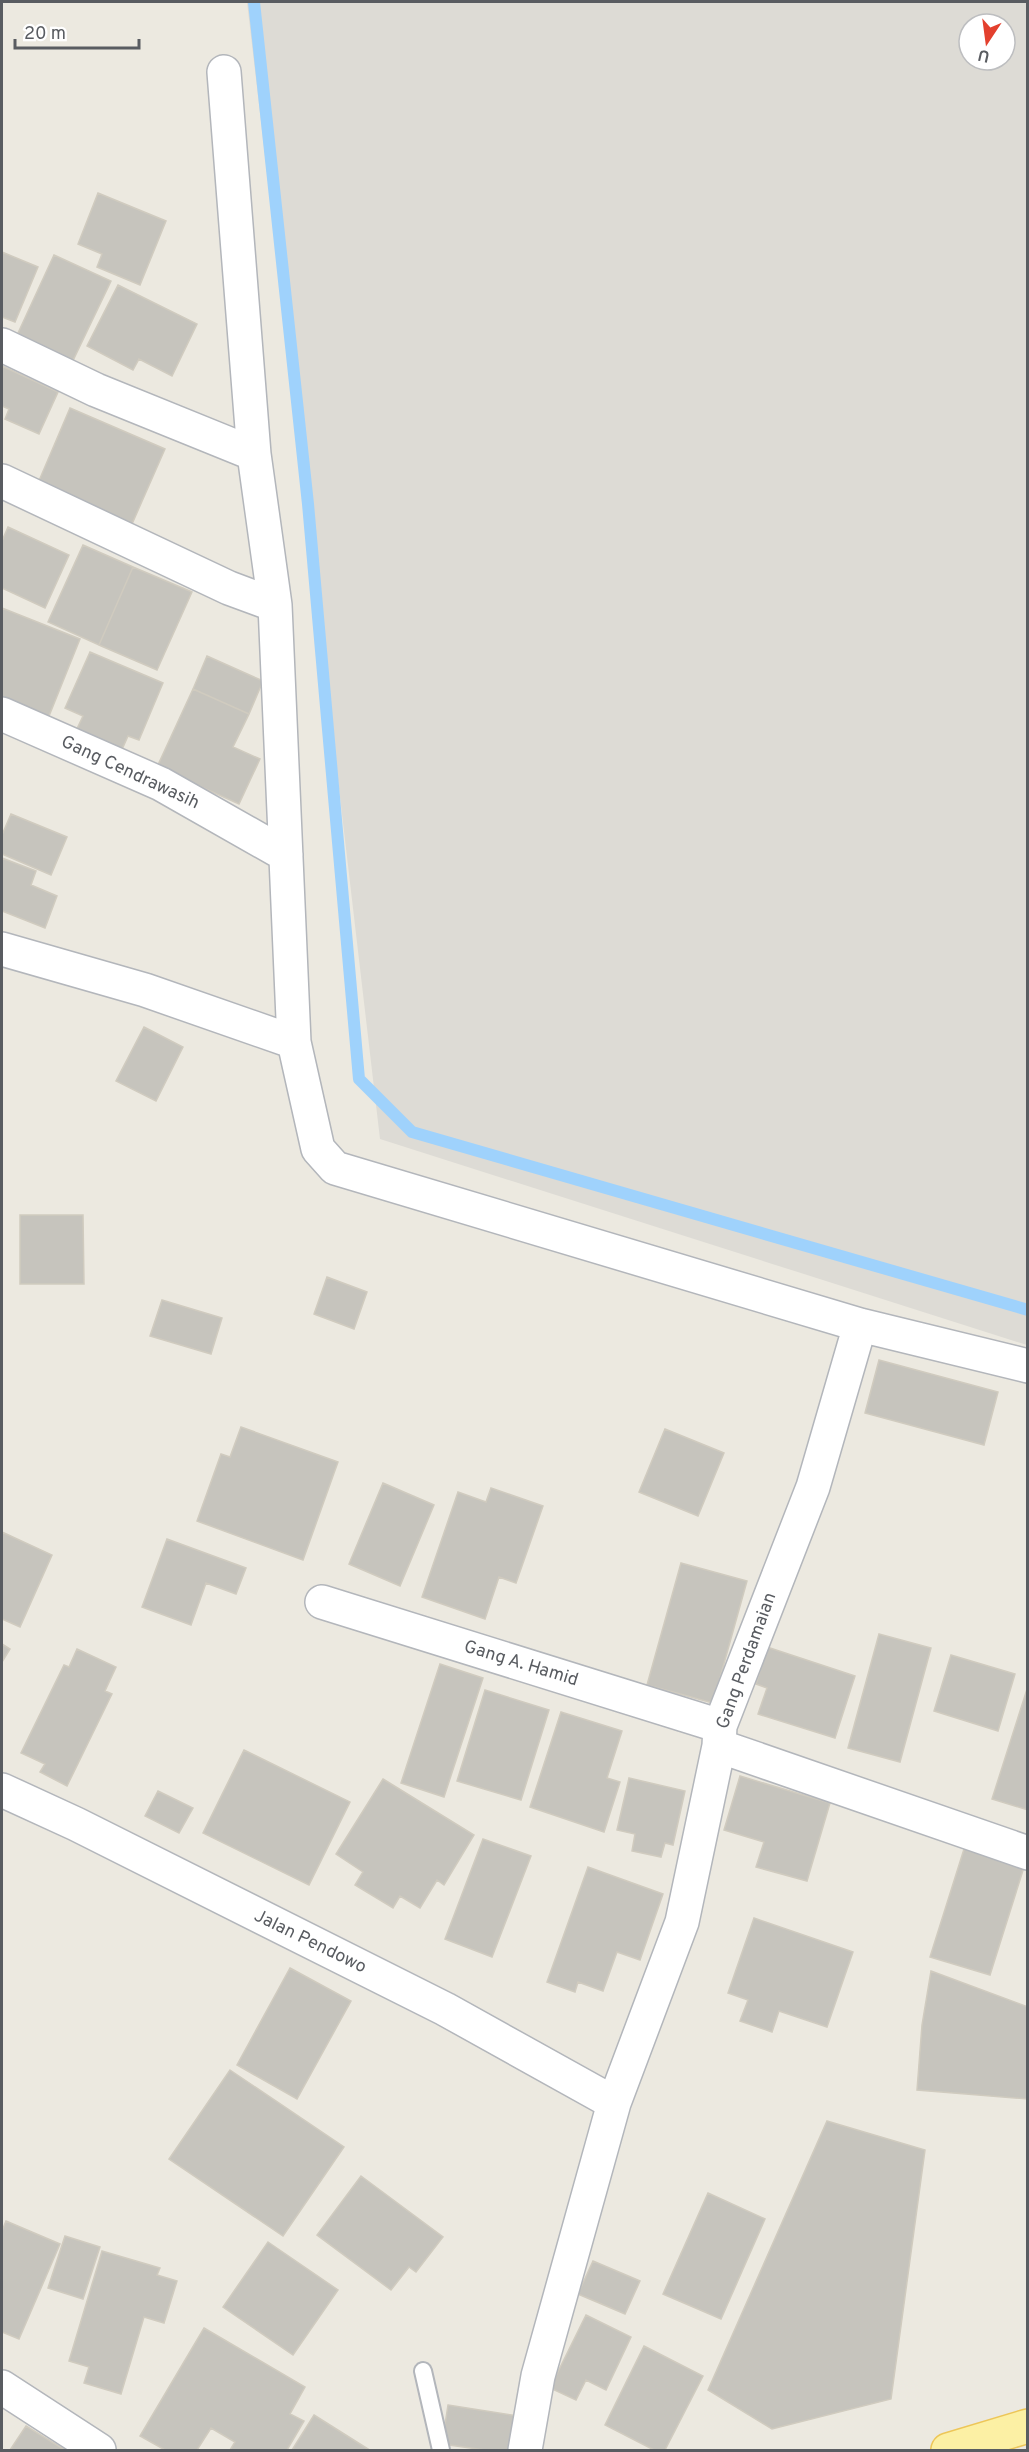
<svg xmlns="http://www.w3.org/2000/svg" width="1029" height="2452" viewBox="0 0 1029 2452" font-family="Overpass,sans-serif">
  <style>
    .industrial { fill: #dddbd5; fill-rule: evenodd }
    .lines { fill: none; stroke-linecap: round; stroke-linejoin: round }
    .stream { stroke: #9fd2fc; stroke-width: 12 }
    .building { fill: #c6c4bd; stroke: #d0cbbf; stroke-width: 1.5 }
    .service-casing { stroke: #b3b6bb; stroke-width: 20 }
    .minor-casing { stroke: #b3b6bb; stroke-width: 36 }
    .primary-casing { stroke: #edc658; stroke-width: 36 }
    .service { stroke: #fff; stroke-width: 16 }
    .minor { stroke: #fff; stroke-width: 33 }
    .primary { stroke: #fcf0a4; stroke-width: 33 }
    .labels { text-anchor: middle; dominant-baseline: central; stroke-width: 4.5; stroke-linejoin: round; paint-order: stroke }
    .street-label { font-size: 18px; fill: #595c61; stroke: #fff }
  </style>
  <rect width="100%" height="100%" fill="#ece9e0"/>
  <!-- industrial -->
  <path class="industrial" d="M 247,2 L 1027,2 L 1027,1345 L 380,1139 ZM 969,24 L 1005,24 L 1005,60 L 969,60 Z"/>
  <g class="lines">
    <!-- stream -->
    <path class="stream" d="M 254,2 L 308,504 L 359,1079 L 412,1132 L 1028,1310"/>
  </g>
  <!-- building -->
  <path class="building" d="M 98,193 L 166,221 L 140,285 L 97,267 L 102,254 L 78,244 Z
    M 2,252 L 38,267 L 15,322 L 2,317 Z
    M 54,255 L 111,281 L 68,371 L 12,346 Z
    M 118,285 L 197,324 L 172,376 L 139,359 L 133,370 L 87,346 Z
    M 2,366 L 58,392 L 39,434 L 5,419 L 9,409 L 2,406 Z
    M 70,408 L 165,449 L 132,524 L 38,483 Z
    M 8,527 L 69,555 L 45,608 L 2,588 L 2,541 Z
    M 83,545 L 133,567 L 99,645 L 48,622 Z
    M 133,567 L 192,592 L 157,670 L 99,645 Z
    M 2,608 L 80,639 L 47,721 L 2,703 Z
    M 90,652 L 163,683 L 139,740 L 128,736 L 120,754 L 74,735 L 83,716 L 65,708 Z
    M 207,656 L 263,681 L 249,714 L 193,689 Z
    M 193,689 L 249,714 L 233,747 L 260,759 L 239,804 L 157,767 Z
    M 11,814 L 67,837 L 51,875 L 2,854 L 2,835 Z
    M 2,858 L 36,871 L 31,885 L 57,896 L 45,928 L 2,911 Z
    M 144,1027 L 183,1047 L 156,1101 L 116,1081 Z
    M 20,1215 L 83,1215 L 84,1284 L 20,1284 Z
    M 327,1277 L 367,1292 L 354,1329 L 314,1314 Z
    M 162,1300 L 222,1318 L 211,1354 L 150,1336 Z
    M 879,1360 L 998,1392 L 984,1445 L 865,1413 Z
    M 241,1427 L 338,1462 L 303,1560 L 197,1521 L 221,1454 L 230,1457 Z
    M 665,1429 L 724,1453 L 698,1516 L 639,1492 Z
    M 383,1483 L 434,1505 L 400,1586 L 349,1564 Z
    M 491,1488 L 543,1506 L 516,1583 L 499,1577 L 485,1619 L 422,1597 L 458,1492 L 486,1502 Z
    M 2,1532 L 52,1555 L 20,1627 L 2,1619 Z
    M 167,1539 L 246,1568 L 236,1594 L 206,1583 L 191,1625 L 142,1607 Z
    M 681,1563 L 747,1581 L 713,1703 L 647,1685 Z
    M 879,1634 L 931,1648 L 900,1762 L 848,1748 Z
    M 2,1644 L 10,1649 L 2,1662 Z
    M 767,1647 L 855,1676 L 835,1738 L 758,1714 L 767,1688 L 756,1684 Z
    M 77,1649 L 116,1667 L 105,1691 L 112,1694 L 67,1786 L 40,1772 L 45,1764 L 21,1753 L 64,1665 L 69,1667 Z
    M 951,1655 L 1015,1674 L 998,1731 L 934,1711 Z
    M 440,1664 L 483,1678 L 444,1797 L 401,1783 Z
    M 1028,1686 L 1028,1810 L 992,1799 Z
    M 485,1690 L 549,1710 L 521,1800 L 457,1781 Z
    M 561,1712 L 622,1731 L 607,1778 L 620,1782 L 604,1832 L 530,1807 Z
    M 244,1750 L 350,1802 L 309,1885 L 203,1833 Z
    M 740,1776 L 830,1803 L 807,1881 L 756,1867 L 764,1842 L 724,1830 Z
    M 629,1778 L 685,1791 L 673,1845 L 665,1843 L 661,1857 L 632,1851 L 635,1834 L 617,1830 Z
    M 383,1779 L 474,1835 L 444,1885 L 437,1880 L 420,1908 L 400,1896 L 393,1908 L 355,1885 L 363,1872 L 336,1854 Z
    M 158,1791 L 193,1808 L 179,1833 L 145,1816 Z
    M 483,1839 L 531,1856 L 492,1957 L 445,1939 Z
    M 965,1846 L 1025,1864 L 990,1975 L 930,1957 Z
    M 588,1867 L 663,1894 L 640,1960 L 617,1952 L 603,1991 L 578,1982 L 575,1992 L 547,1982 Z
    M 754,1918 L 853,1952 L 827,2027 L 779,2011 L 772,2032 L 740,2021 L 748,2000 L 728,1993 Z
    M 290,1968 L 351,2001 L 297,2099 L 237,2065 Z
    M 931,1971 L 1028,2007 L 1028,2099 L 917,2090 L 922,2025 Z
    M 230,2070 L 344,2147 L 283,2236 L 169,2159 Z
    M 827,2121 L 925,2150 L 891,2399 L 772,2429 L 708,2390 Z
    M 361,2176 L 443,2237 L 416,2272 L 409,2267 L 391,2290 L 317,2235 Z
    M 708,2193 L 765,2219 L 721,2319 L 663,2294 Z
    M 6,2221 L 60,2244 L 19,2339 L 2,2332 L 2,2231 Z
    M 65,2236 L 100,2247 L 83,2299 L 48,2288 Z
    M 268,2242 L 338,2290 L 293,2355 L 223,2307 Z
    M 102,2251 L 160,2268 L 157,2275 L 177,2281 L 164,2323 L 144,2317 L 121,2394 L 84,2383 L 89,2367 L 69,2361 Z
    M 593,2261 L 640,2281 L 625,2314 L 578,2294 Z
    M 586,2315 L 631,2337 L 606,2390 L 586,2380 L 576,2400 L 550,2388 Z
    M 204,2328 L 305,2387 L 290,2414 L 304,2421 L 287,2450 L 230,2450 L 235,2442 L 211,2428 L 197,2450 L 165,2450 L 140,2436 Z
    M 644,2346 L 703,2376 L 665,2450 L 654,2450 L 605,2425 Z
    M 448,2405 L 518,2416 L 513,2450 L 485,2450 L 442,2444 Z
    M 314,2415 L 368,2449 L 366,2450 L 292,2450 Z
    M 26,2426 L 65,2450 L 10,2450 Z"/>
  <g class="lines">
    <defs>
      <path id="service" d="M 423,2371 L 441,2450"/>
      <path id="minor" d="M 224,72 L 254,454 L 275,605 L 294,1042 L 318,1149 L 335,1168 L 860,1325 L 1028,1366
        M 2,345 L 96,390 L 254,454
        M 2,481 L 229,588 L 275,605
        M 2,714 L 161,784 L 286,855
        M 2,949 L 145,990 L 294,1042
        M 322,1602 L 720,1726
        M 719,1746 L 1028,1853
        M 2,1790 L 76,1824 L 445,2009 L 614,2103
        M 2,2387 L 99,2450
        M 525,2450 L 538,2376 L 614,2103 L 682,1922 L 719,1746 L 720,1726 L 813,1487 L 860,1325"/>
      <path id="primary" d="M 948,2450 L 1028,2426"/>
    </defs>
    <!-- service casing -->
    <use href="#service" class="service-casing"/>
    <!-- minor casing -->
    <use href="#minor" class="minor-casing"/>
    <!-- primary casing -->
    <use href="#primary" class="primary-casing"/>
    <!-- service -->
    <use href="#service" class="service"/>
    <!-- minor -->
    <use href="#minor" class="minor"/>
    <!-- primary -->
    <use href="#primary" class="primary"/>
  </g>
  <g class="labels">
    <!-- street labels -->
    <g class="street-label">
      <text transform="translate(130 773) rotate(25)">Gang Cendrawasih</text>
      <text transform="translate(747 1661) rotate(-70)">Gang Perdamaian</text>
      <text transform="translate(521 1664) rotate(17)">Gang A. Hamid</text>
      <text transform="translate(310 1942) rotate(26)">Jalan Pendowo</text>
    </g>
  </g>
  <!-- border -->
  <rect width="1029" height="2452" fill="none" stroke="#595c61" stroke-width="6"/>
  <!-- north arrow -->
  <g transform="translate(987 42) rotate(193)"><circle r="28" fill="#ffffff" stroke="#bdbec0" stroke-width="1.5"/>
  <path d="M0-4.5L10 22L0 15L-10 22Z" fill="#e3402e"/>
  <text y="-9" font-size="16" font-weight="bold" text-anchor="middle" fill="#595c61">U</text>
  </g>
  <!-- scale -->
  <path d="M15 39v9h124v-9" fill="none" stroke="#595c61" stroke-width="3"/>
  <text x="24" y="39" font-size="18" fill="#595c61" stroke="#ffffff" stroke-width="4.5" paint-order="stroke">20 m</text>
</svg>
